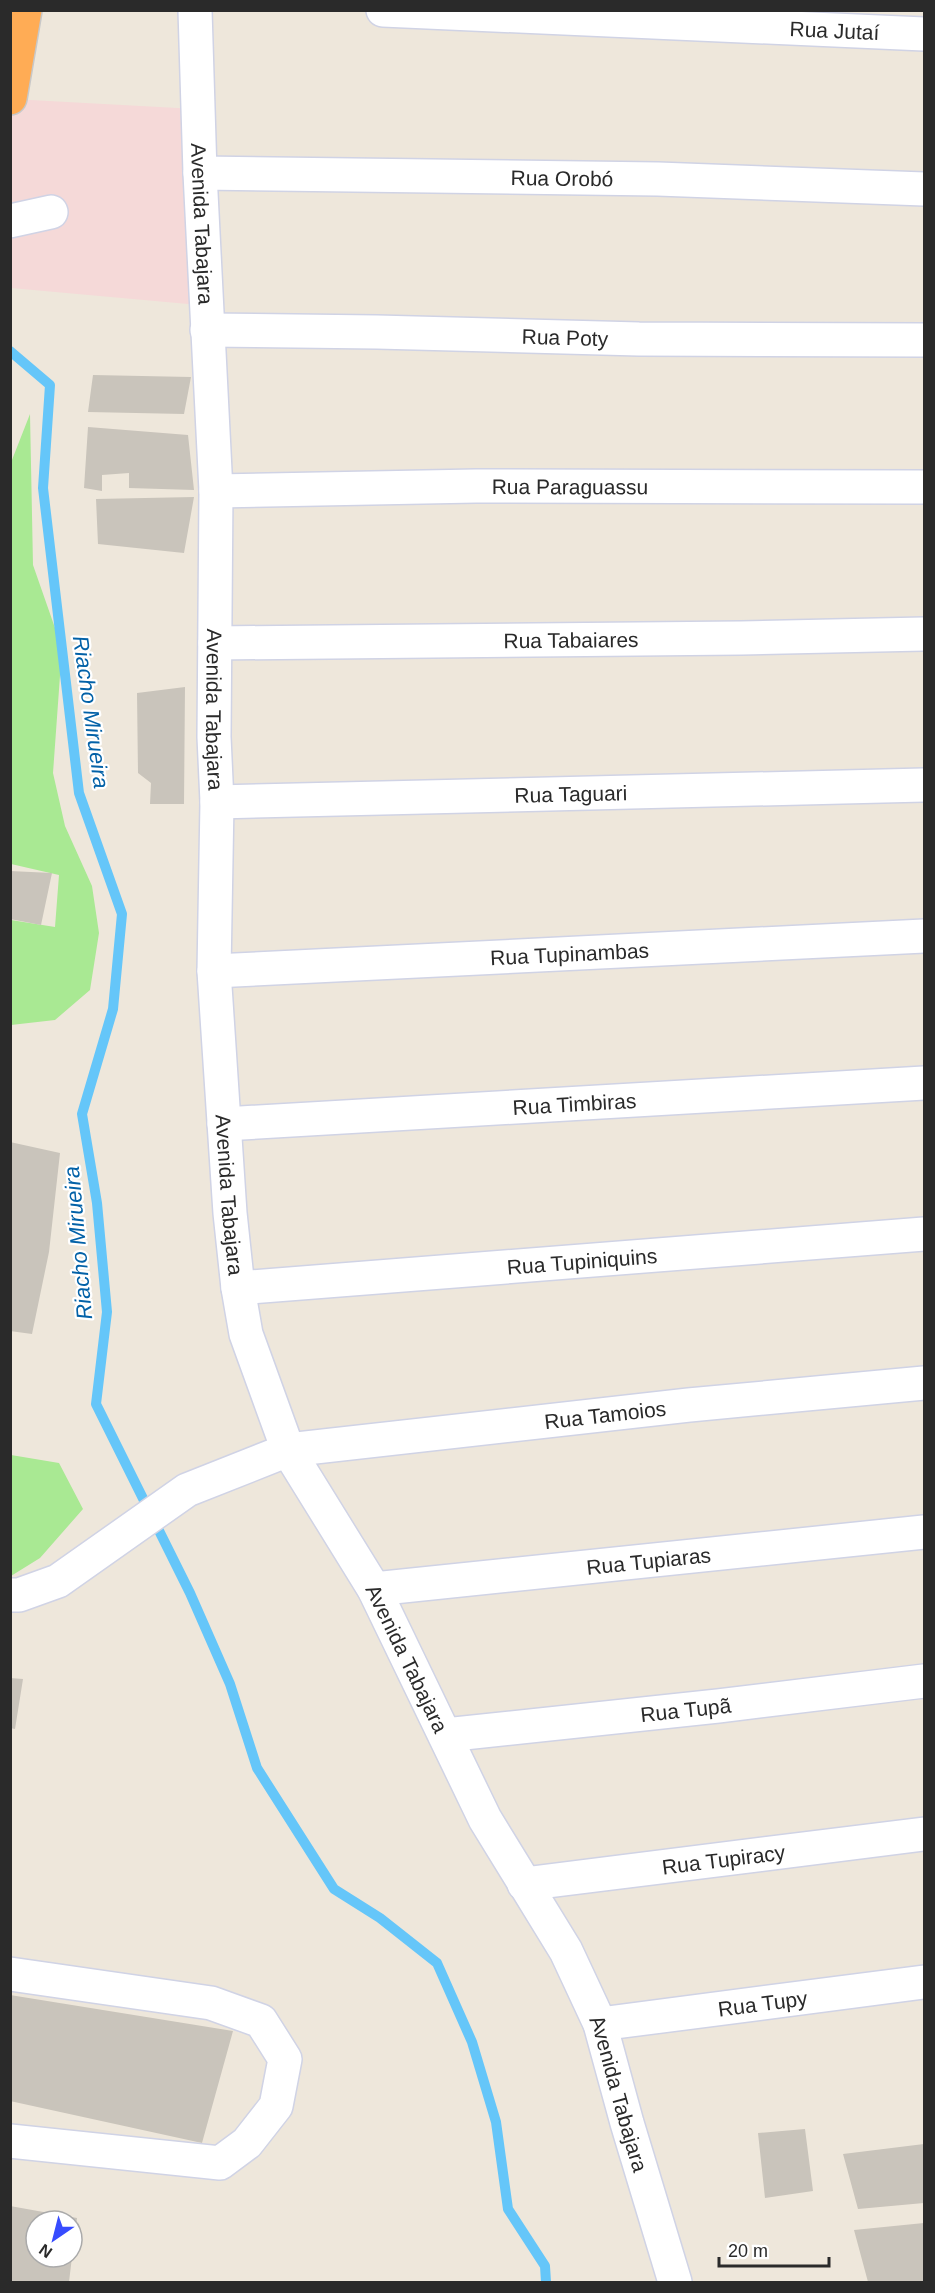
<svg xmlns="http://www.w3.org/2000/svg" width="935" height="2293" viewBox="0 0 935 2293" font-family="Arial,sans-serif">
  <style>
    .medical { fill: #f5d9d8 }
    .green { fill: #a9e993 }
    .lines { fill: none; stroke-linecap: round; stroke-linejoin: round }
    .stream { stroke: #65c6f9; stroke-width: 10 }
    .building { fill: #c9c4bb }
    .minor-casing { stroke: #d0d3e5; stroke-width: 36 }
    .highway-casing { stroke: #c8c8c8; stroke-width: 36 }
    .minor { stroke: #fff; stroke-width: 33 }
    .highway { stroke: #ffac55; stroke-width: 33 }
    .labels { text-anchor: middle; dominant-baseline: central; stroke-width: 4.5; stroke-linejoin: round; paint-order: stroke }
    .street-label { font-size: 21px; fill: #2a2a2a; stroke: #fff }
    .water-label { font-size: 22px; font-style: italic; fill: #0261a7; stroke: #fff }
  </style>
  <rect width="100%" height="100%" fill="#eee7db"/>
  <!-- medical -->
  <path class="medical" d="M 12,99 L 196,109 L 210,306 L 11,288 Z"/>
  <!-- green -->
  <path class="green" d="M 30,414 L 33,565 L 62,648 L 53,773 L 65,826 L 92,886 L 99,933 L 90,990 L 55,1020 L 11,1025 L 11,920 L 55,927 L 59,875 L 11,864 L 10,465 Z
    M 11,1455 L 59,1463 L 83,1509 L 40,1558 L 11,1576 Z"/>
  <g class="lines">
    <!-- stream -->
    <path class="stream" d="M 10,351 L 50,385 L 43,488 L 79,793 L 122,914 L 113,1009 L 82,1114 L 97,1203 L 107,1312 L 96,1404 L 190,1593 L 230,1684 L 257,1768 L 334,1889 L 380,1918 L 437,1963 L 472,2042 L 496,2122 L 508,2209 L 545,2266 L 546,2282"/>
  </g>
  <!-- building -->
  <path class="building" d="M 93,375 L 191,377 L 184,414 L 88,412 Z
    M 88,427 L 188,435 L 194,490 L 129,488 L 129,473 L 102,475 L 102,491 L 84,488 Z
    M 194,497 L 184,553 L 98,544 L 96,499 Z
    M 185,687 L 184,804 L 150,804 L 151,783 L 138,773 L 137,693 Z
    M 10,871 L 52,873 L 41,925 L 10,919 Z
    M 10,1142 L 60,1153 L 49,1252 L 32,1334 L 10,1331 Z
    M 10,1678 L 23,1679 L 15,1729 L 10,1728 Z
    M 10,1995 L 233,2031 L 202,2143 L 10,2101 Z
    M 805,2129 L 813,2191 L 765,2198 L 758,2133 Z
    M 924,2144 L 924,2203 L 858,2209 L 843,2154 Z
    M 10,2206 L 77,2218 L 74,2246 L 72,2221 L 36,2221 L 36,2257 L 72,2257 L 69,2282 L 10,2282 Z
    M 924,2223 L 924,2282 L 868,2282 L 854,2230 Z"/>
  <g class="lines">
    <defs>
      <g id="minor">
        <path id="s1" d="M 195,10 L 200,173 L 216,491 L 214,737 L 217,802 L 214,971 L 230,1213 L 238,1288 L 246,1334 L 288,1450 L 374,1589 L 485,1819 L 566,1951 L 600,2024 L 627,2123 L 675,2282"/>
        <path id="s2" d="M 383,10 L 924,34"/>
        <path id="s3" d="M 200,173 L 658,179 L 924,189"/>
        <path d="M 10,221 L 51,212"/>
        <path id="s4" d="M 207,330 L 377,332 L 639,339 L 924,340"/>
        <path id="s5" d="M 216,491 L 476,486 L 924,487"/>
        <path id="s6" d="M 215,643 L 741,638 L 924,634"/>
        <path id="s7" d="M 217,802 L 924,785"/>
        <path id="s8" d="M 214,971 L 924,936"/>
        <path id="s9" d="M 224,1124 L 924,1083"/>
        <path id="s10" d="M 238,1288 L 924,1234"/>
        <path id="s11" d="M 374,1589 L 924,1532"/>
        <path id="s12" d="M 10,1595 L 19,1595 L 58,1581 L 187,1490 L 288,1450 L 689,1405 L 924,1383"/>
        <path id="s13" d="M 445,1735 L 718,1706 L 924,1681"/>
        <path id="s14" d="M 524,1884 L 924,1834"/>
        <path d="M 10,1974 L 211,2003 L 261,2021 L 285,2059 L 276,2106 L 247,2143 L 220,2163 L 10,2141"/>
        <path id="s15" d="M 600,2024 L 924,1982"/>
      </g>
      <path id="highway" d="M 10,98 L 25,10"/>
    </defs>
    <!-- minor casing -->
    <use href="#minor" class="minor-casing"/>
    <!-- highway casing -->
    <use href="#highway" class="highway-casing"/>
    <!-- minor -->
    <use href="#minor" class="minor"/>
    <!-- highway -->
    <use href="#highway" class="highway"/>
  </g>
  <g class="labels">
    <!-- street labels -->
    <g class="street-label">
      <text stroke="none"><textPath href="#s2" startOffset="452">Rua Jutaí</textPath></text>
      <text stroke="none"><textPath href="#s3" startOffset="362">Rua Orobó</textPath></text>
      <text stroke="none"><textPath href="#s1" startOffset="214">Avenida Tabajara</textPath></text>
      <text stroke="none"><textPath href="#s4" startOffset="358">Rua Poty</textPath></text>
      <text stroke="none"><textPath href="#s5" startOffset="354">Rua Paraguassu</textPath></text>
      <text stroke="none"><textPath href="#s6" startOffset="356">Rua Tabaiares</textPath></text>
      <text stroke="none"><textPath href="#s1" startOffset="700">Avenida Tabajara</textPath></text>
      <text stroke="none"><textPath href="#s7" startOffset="354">Rua Taguari</textPath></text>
      <text stroke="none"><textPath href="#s8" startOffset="356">Rua Tupinambas</textPath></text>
      <text stroke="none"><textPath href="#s9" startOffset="351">Rua Timbiras</textPath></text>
      <text stroke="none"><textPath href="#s1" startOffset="1186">Avenida Tabajara</textPath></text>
      <text stroke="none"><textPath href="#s10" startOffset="345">Rua Tupiniquins</textPath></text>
      <text stroke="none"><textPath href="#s12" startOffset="636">Rua Tamoios</textPath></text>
      <text stroke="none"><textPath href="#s11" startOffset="276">Rua Tupiaras</textPath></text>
      <text stroke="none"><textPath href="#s1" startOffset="1690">Avenida Tabajara</textPath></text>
      <text stroke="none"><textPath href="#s13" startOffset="242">Rua Tupã</textPath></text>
      <text stroke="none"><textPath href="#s14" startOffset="201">Rua Tupiracy</textPath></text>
      <text stroke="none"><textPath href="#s15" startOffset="164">Rua Tupy</textPath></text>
      <text stroke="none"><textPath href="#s1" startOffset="2176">Avenida Tabajara</textPath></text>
    </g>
    <!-- water labels -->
    <g class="water-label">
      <text transform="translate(91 712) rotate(82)">Riacho Mirueira</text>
      <text transform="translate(78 1243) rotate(-95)">Riacho Mirueira</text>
    </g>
  </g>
  <!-- border -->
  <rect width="935" height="2293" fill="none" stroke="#2a2a2a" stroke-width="24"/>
  <!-- north arrow -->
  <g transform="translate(54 2239) rotate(215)"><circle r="28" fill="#ffffff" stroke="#aaaaaa" stroke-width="1.5"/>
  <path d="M0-4.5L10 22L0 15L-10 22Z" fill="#374cff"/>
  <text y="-9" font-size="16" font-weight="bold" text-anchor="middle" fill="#2a2a2a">N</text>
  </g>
  <!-- scale -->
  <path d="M719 2257v9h110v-9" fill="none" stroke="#2a2a2a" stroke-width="3"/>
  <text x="728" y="2257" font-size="18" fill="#2a2a2a" stroke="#ffffff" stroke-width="4.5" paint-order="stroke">20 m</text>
</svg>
